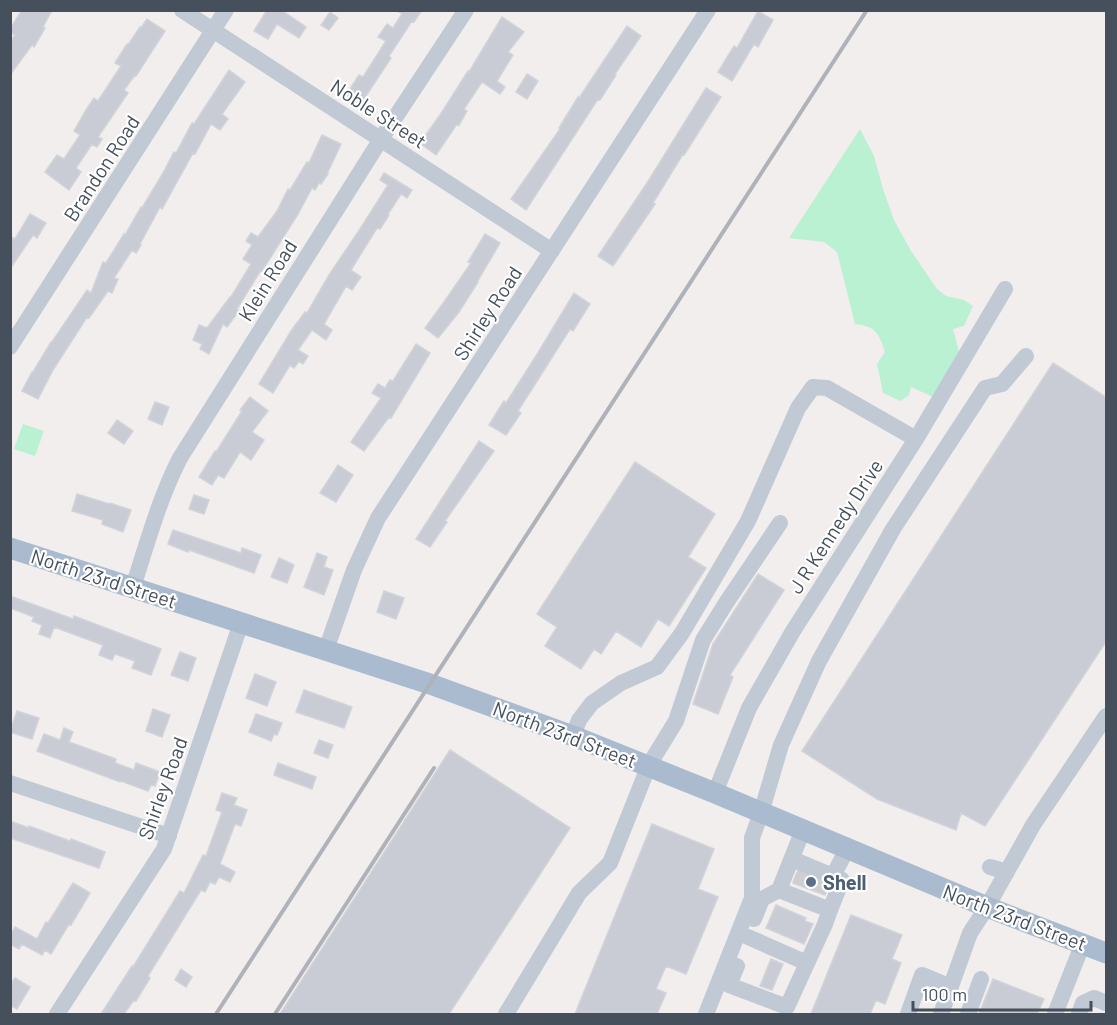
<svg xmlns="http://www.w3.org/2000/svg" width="1117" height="1025" viewBox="0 0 1117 1025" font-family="Barlow,sans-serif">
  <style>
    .green { fill: #b9f1d2 }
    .building { fill: #c9ccd4; stroke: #d1d3da; stroke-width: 1.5 }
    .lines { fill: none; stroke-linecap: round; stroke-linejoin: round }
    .minor-tunnel { stroke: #cfced0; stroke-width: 16; stroke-dasharray: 16 8; stroke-linecap: butt }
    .minor { stroke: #c0c9d4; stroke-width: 16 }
    .major { stroke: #abbbcf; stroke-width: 21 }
    .rail { stroke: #afb2b9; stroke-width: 4 }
    .service-dot { fill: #5c6f8a; stroke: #fff; stroke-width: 2 }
    .labels { text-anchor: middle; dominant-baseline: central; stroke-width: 4.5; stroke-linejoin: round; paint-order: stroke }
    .street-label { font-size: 20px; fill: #45505c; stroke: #fff }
    .service-label { font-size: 20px; font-weight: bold; fill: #4e5e75; stroke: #fff; text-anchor: start }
  </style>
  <rect width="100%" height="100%" fill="#f1eeed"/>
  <!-- green -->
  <path class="green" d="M 860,129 L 874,156 L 883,189 L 894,220 L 911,251 L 937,289 L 946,296 L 964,300 L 973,306 L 964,326 L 953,329 L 960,355 L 933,397 L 911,387 L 909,395 L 901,401 L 883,393 L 877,364 L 885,352 C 879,333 875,326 855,324 L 837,252 L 824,242 L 789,238 Z
    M 23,424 L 44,431 L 35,456 L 14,449 Z"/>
  <!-- building -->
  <path class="building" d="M 22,10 L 52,10 L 43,27 L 45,28 L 34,47 L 32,45 L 10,75 L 10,42 L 15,35 L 10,32 L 10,29 Z
    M 267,10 L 281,10 L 306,27 L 299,38 L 277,24 L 268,39 L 254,31 Z
    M 396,10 L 422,10 L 414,22 L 412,21 L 389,56 L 391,58 L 360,105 L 346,95 L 359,75 L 363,77 L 386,41 L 378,37 L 387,24 L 393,28 L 402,14 Z
    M 758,11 L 773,20 L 758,47 L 754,44 L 732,81 L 718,72 L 734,46 L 737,48 Z
    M 330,12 L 338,18 L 329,30 L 321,25 Z
    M 502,17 L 524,32 L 508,52 L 513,55 L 497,81 L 505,87 L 500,94 L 482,82 L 464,109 L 467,111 L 459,125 L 457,124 L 436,155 L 420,143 L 442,112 L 468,71 L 469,72 Z
    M 147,19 L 165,31 L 136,76 L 135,75 L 124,90 L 128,93 L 98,137 L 102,139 L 97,147 L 92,144 L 76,168 L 81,172 L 69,190 L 45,172 L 57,155 L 64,159 L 80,135 L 74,131 L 86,110 L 94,98 L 98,101 L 121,66 L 115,63 L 127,44 L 128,45 L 140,27 L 141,28 Z
    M 627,26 L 641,36 L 615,74 L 616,75 L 600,100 L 598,99 L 526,210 L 511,199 L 560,129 L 559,128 L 578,97 L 579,98 Z
    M 229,70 L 245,82 L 222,114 L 228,119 L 220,130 L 211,124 L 195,154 L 193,153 L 162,209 L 160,207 L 140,244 L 141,245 L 136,253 L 132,250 L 114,278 L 118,279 L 112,293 L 108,291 L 89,318 L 87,317 L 53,370 L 38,399 L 22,391 L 32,372 L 33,372 L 51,342 L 52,342 L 87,290 L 91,293 L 103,262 L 106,263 L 124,234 L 125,235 L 141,207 L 142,208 L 163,173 L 174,152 L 176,153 L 192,123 L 194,124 Z
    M 527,74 L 538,81 L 527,99 L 516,92 Z
    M 706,88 L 721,97 L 684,155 L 683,154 L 653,203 L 655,204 L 613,266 L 598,256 L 647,183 Z
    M 322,135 L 341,144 L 327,174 L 328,174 L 321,184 L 319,183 L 315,190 L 312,188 L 298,214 L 262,271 L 261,270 L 237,309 L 239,311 L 227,327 L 223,324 L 209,354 L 200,349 L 202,344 L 193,340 L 199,325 L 207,328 L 230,297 L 231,297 L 251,264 L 243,259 L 252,245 L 246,241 L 251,233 L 258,237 L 277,211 L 288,189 L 290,190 L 307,162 L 309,163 Z
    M 384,173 L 412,190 L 407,198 L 401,194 L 388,214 L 389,215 L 380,229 L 377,228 L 351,270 L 361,277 L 352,290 L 346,286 L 324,324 L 332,330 L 326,340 L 312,330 L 298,350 L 308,356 L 303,364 L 299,361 L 294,368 L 290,365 L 273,393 L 259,384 L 291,331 L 305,312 L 307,313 L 329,275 L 358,232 L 388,185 L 380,180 Z
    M 30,214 L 46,223 L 37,238 L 33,235 L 10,269 L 10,237 L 15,239 Z
    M 485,234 L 500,243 L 477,282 L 478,282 L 459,312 L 438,338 L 425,328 L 444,302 L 471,263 L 468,262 Z
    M 574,293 L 590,304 L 573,331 L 570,329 L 518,411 L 521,413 L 506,435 L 489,425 L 504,401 L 506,403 L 536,356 Z
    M 416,344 L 430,353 L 391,418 L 389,417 L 364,451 L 351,442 L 381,398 L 372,393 L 378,384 L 385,388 L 390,380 L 393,381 Z
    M 1053,363 L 1107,398 L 1107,640 L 985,826 L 961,813 L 956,830 L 877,799 L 802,751 Z
    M 250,397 L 268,411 L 252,432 L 264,440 L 251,460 L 240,452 L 224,478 L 218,475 L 212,485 L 199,477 L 215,451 L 216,452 L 242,411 L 240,410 Z
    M 155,402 L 169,407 L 162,425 L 148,419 Z
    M 117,420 L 133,431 L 124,444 L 108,433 Z
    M 479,441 L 494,451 L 445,521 L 447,522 L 430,547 L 416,539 Z
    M 635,462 L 715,514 L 688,557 L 706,568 L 669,626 L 658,619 L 641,647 L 616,631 L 601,654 L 594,649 L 581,669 L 545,646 L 557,627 L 537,614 Z
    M 338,465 L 353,475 L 336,502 L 320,493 Z
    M 77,494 L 109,504 L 110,503 L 131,510 L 123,532 L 102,524 L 103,520 L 72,511 Z
    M 194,495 L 209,500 L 204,514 L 189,509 Z
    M 173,530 L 241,553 L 242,548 L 261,555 L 254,573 L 189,550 L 188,552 L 168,544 Z
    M 317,553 L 327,557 L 324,567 L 333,570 L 324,595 L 304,587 Z
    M 279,558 L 294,565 L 287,583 L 271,577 Z
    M 758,574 L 784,590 L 730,675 L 733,677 L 718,714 L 693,704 L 713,644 Z
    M 384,591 L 404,598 L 396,619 L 377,612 Z
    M 10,596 L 73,619 L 74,616 L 161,649 L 151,675 L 132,668 L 135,661 L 115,654 L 112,660 L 99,655 L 103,645 L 54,627 L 50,638 L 39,634 L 42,625 L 32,621 L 34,617 L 10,608 Z
    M 180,652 L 196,658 L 188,681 L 171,675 Z
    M 255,674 L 276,682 L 267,706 L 246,698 Z
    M 304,690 L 352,707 L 344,728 L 296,712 Z
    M 153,709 L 170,715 L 162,737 L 146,731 Z
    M 17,711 L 39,718 L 32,739 L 10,732 Z
    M 256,714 L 282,723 L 277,735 L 274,734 L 271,741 L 249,732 Z
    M 64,728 L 73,732 L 69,742 L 116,759 L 115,763 L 134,770 L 136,763 L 160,772 L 155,786 L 151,785 L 148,791 L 121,781 L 120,782 L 37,751 L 44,734 L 60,740 Z
    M 319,740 L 333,745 L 328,758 L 314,753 Z
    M 450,750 L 570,828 L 449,1014 L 280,1014 Z
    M 278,763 L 316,777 L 312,789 L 274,775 Z
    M 222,793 L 237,798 L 234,805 L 247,810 L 241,826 L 235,824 L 220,864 L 235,872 L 230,882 L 219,877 L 215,884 L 210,882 L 205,892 L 201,890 L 148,976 L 150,978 L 136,1001 L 134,1000 L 124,1014 L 101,1014 L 132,966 L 133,967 L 180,891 L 184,893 L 203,855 L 206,856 L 222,812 L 216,810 Z
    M 10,821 L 29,828 L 29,826 L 70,841 L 71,839 L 105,852 L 99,868 L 10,838 Z
    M 652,824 L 714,849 L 698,889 L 718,897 L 686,974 L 666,966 L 656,989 L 666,993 L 657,1014 L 575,1014 Z
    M 797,873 L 828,886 L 825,895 L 793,883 Z
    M 73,883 L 90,893 L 71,925 L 69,924 L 51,954 L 45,950 L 42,955 L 22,944 L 19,949 L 10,944 L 10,936 L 15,927 L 37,939 L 46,922 L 48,923 Z
    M 776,905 L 806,918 L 805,921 L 813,924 L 804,944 L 766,928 Z
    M 851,915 L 902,935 L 892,959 L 901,963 L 885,1004 L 876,1000 L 870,1014 L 811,1014 Z
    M 771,959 L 783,964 L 772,990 L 760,986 Z
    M 181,969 L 192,977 L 186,987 L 175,980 Z
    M 15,978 L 30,987 L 17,1009 L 10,1005 L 10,985 Z
    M 993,979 L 1044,999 L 1037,1014 L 979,1014 Z"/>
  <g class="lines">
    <!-- minor-tunnel -->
    <path class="minor-tunnel" d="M 800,885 L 805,873
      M 817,891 L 822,879"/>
    <!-- minor -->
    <path class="minor" d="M 182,10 L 552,251
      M 10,347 L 226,10
      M 133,587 C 147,544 159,499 180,458 L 381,139 L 466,10
      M 326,650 L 354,570 L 378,518 L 708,10
      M 573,736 L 579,720 L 592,703 L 621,683 L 657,667 L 682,633 L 748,521 L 798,408 L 813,387 L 827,388 L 916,439
      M 10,783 L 169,836
      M 715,793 L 749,708 L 793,631 L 916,439 L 1005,289
      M 792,859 L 842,880 L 830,910 L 779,890 L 803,830
      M 990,867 L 1007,872
      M 833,876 L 847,849
      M 754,919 L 762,899 L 779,890
      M 748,937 L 807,963
      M 737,966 L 729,985 L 787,1007 L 825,924 L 830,910
      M 57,1014 L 164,849 L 241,623
      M 506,1014 L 579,893 L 610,863 L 649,765 L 676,721 L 703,640 L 726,603 L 780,523
      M 706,1014 L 752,898 L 752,838 L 761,813 L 781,745 L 819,661 L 893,529 L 985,388 L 1002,384 L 1026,356
      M 908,1014 L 922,975 L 951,987
      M 941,1014 L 970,933 L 987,907 L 1033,825 L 1106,716
      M 968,1014 L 981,979
      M 1055,1014 L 1083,943
      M 1079,1014 L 1083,1003 L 1094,998 L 1106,1003"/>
    <!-- major -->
    <path class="major" d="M 10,548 L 430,684 L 573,736 L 715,793 L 987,907 L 1106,953"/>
    <!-- rail -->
    <path class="rail" d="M 216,1014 L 867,10
      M 275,1014 L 434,768"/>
  </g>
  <!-- markers -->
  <circle class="service-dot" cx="811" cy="882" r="6"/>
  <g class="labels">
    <!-- street labels -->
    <g class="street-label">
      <text transform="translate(379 113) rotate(33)">Noble Street</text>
      <text transform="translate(101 168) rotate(-57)">Brandon Road</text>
      <text transform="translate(267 280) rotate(-58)">Klein Road</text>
      <text transform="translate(487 313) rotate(-57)">Shirley Road</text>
      <text transform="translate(835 526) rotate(-57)">J R Kennedy Drive</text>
      <text transform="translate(104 578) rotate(18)">North 23rd Street</text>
      <text transform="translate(565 734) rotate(21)">North 23rd Street</text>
      <text transform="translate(162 788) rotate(-70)">Shirley Road</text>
      <text transform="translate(1015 917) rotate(21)">North 23rd Street</text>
    </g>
    <!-- service labels -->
    <g class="service-label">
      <text x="823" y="882">Shell</text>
    </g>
  </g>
  <!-- border -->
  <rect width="1117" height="1025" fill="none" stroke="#45505c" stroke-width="24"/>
  <!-- scale -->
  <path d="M913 1001v9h178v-9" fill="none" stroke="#45505c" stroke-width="3"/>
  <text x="922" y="1001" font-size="18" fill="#45505c" stroke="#ffffff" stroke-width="4.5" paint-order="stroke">100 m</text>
</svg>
